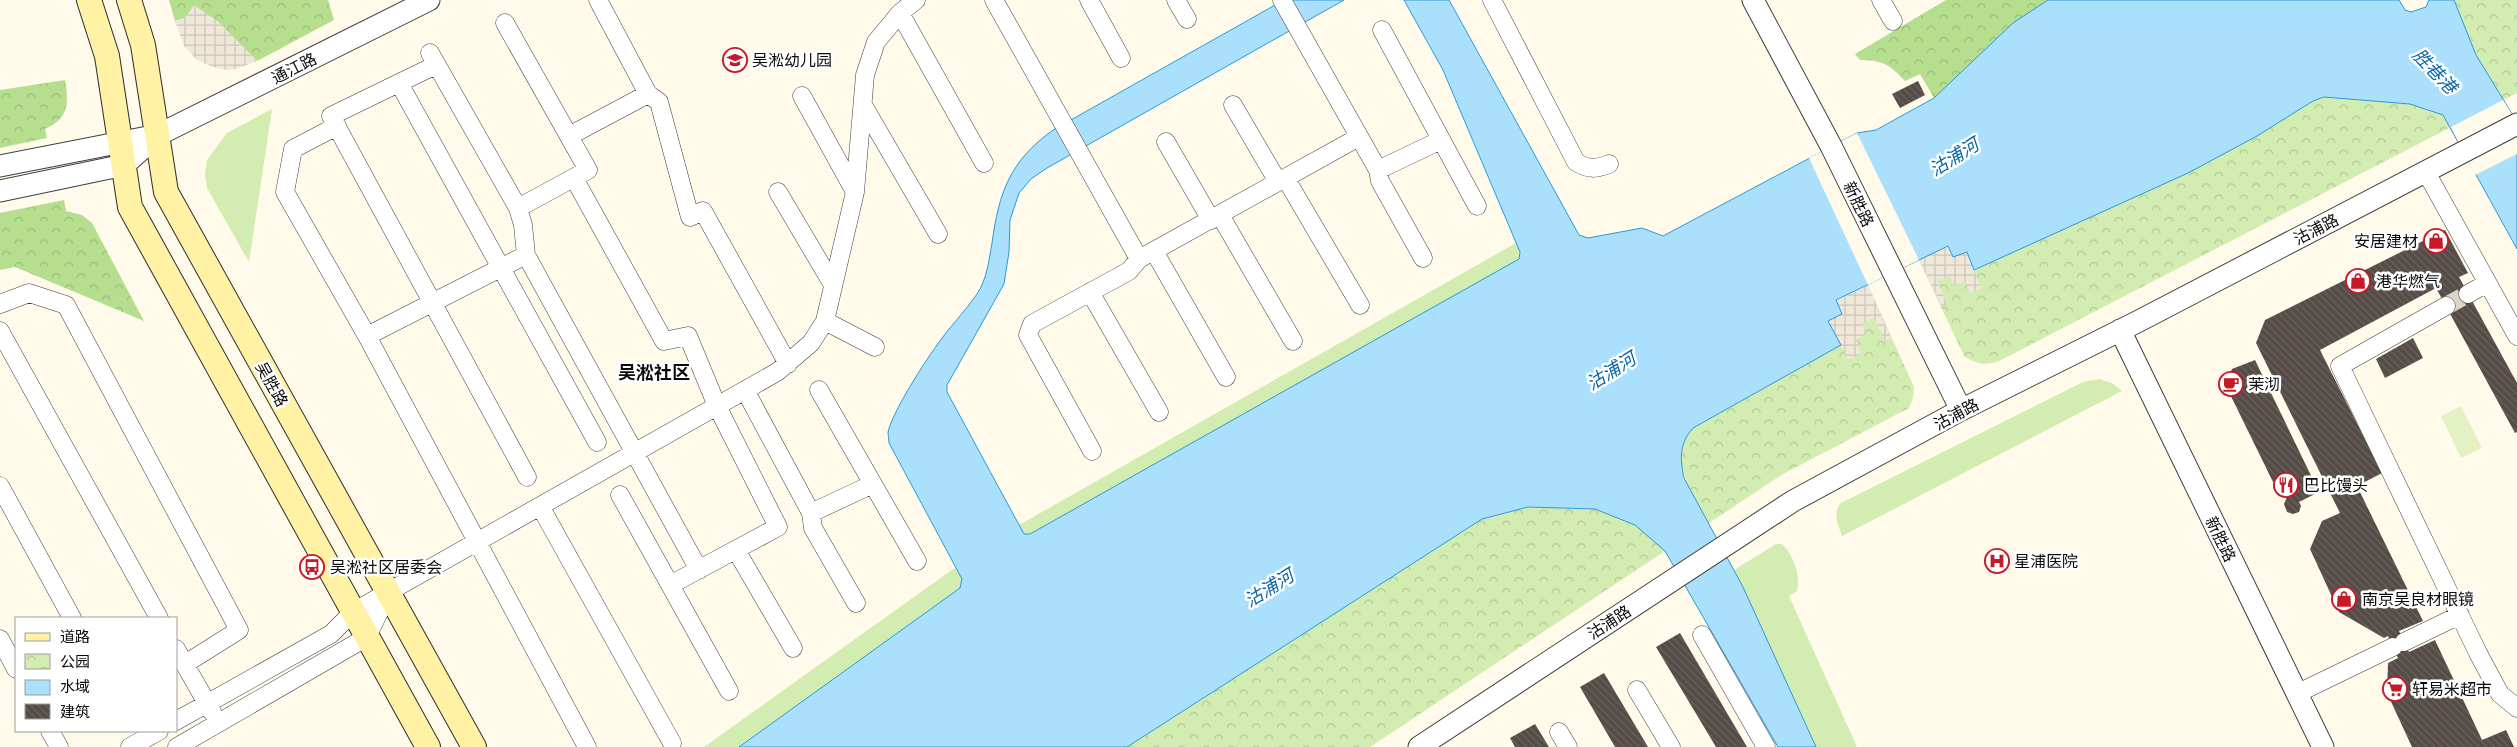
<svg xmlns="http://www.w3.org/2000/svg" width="2517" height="747" viewBox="0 0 2517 747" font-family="Merriweather,'Noto Sans SC',serif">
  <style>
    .grass { fill: #d2ecb1 }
    .forest { fill: url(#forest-crowns) }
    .park { fill: url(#park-crowns) }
    .pitch { fill: #e4f2c3 }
    .plaza { fill: url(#plaza-grid) }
    .water { fill: #aae0fb; stroke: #2c99d7 }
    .pier { fill: #fffaea }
    .building { fill: url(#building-back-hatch) }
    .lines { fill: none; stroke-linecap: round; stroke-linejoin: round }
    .minor-tunnel { stroke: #dad6c9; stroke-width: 18; stroke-dasharray: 18 9; stroke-linecap: butt }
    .minor-casing { stroke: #3e3e3e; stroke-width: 19 }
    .tertiary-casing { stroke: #3e3e3e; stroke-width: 23 }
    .secondary-casing { stroke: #2d2d2d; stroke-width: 26 }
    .minor { stroke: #fff; stroke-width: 18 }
    .tertiary { stroke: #fff; stroke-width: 21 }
    .secondary { stroke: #fff2a5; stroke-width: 24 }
    .labels { text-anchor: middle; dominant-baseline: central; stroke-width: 5; stroke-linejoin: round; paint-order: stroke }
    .poi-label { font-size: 16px; fill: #0b0b0b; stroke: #fff; text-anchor: start }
    .street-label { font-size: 16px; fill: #0b0b0b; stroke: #fff }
    .water-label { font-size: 18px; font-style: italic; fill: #0c68a5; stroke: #fff }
    .neighbourhood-label { font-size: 18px; font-weight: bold; fill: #0b0b0b; stroke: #fff }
  </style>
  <defs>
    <pattern id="forest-crowns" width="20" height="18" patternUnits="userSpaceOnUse" patternTransform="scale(1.25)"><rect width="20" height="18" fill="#b5de8f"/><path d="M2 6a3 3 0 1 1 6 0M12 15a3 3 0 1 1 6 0" fill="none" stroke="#9abd7a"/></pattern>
    <pattern id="park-crowns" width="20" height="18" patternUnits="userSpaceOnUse" patternTransform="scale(1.25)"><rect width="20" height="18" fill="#d2ecb1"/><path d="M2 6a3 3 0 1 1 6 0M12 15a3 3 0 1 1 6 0" fill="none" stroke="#b3c997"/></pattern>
    <pattern id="plaza-grid" width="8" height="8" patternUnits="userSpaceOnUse" patternTransform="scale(1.25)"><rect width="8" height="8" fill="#efe8d9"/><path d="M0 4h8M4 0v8" fill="none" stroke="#ccc6b9"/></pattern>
    <pattern id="building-back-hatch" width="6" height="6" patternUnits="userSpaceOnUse" patternTransform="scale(1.25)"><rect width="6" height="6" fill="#554c47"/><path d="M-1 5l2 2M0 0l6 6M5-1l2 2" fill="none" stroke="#68615d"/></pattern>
  </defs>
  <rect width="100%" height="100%" fill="#fffaea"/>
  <!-- grass -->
  <path class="grass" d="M 272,109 L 249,262 L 207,188 L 205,174 L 207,160 L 227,133 Z
    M 1516,243 C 1520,252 1522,256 1514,263 L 1030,534 L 1024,534 L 1019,525 Z
    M 2099,379 L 2112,383 L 2122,391 L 1842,536 C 1838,524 1832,514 1841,503 L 2083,382 Z
    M 1776,544 L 1782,544 C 1793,554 1801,576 1797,591 L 1789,596 L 1857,747 L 1816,747 L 1734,570 Z
    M 956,567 L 962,579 L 960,589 L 739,747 L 704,747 Z"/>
  <!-- forest -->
  <path class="forest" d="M 169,0 L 328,0 L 334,20 L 257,61 L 217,21 L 195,6 L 185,18 L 175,21 Z
    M 1946,0 L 2048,0 L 2013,23 L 1934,98 L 1920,74 L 1905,81 C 1890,65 1883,60 1860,60 L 1855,54 Z
    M 65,80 C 69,104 69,118 45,129 L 47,138 L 0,148 L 0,90 Z
    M 64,200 L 66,211 L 82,215 L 92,223 L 144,321 L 15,267 L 0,270 L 0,213 Z"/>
  <!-- park -->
  <path class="park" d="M 2454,0 L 2517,0 L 2517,93 L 2503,100 L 2476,55 Z
    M 2324,97 L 2410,104 L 2443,115 L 2451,127 L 1999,361 C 1985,366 1977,364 1964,356 L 1919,260 L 1967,252 L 1974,270 L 2257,136 L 2313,101 Z
    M 1868,285 L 1914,387 L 1913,398 L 1909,408 L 1783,474 L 1709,523 C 1693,494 1666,459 1693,428 L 1840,345 L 1828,321 Z
    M 1528,507 L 1595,509 L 1635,524 L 1665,551 L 1370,747 L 1127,747 L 1482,519 Z"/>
  <!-- pitch -->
  <path class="pitch" d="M 2461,406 L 2482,448 L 2461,458 L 2441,416 Z"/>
  <!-- plaza -->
  <path class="plaza" d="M 194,5 L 217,21 L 257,61 L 236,69 L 226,70 L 213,67 L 197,60 L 184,46 L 175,21 L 185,18 Z
    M 1948,246 L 1967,252 L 1981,289 L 1970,293 L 1965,281 L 1953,286 L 1950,276 L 1938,281 L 1947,305 L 1942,307 L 1919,260 Z
    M 1868,285 L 1891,338 L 1885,341 L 1874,318 L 1862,323 L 1866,334 L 1856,339 L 1861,353 L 1848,360 L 1828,321 L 1841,314 L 1836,301 Z"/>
  <!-- water -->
  <path class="water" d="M 1284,0 L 1344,0 L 1047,168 L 1031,179 L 1019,193 L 1010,220 L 1009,252 L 1004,284 L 947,385 L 947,392 L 1024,534 L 1030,534 L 1519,259 L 1520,252 L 1443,70 L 1404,0 L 1449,0 L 1579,235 L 1588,238 L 1642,228 L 1663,236 L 1857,133 L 1876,130 L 1934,98 L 2013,23 L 2048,0 L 2399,0 L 2405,10 L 2411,12 L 2426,7 L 2429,0 L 2454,0 L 2476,55 L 2517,122 L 2517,249 L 2443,115 L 2410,104 L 2324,97 L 2313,101 L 2257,136 L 2188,173 L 1974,270 L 1967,252 L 1953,257 L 1948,246 L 1836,300 L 1842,314 L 1828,321 L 1841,345 L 1693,428 C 1679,444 1680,458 1684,478 L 1743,587 L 1816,747 L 1778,747 L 1665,551 L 1635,525 L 1595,509 L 1528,507 L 1482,519 L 1127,747 L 739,747 L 960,588 L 962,579 L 889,443 C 889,439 888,435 888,432 C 893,411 924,363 937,345 C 949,327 965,312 977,294 C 987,279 989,260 992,243 C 999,192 1010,161 1053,130 Z"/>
  <!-- pier -->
  <path class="pier" d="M 2503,100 L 2517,122 L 2517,154 L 2475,175 L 2451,127 Z
    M 1857,133 L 1919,260 L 1868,285 L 1809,158 Z"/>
  <!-- building -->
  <path class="building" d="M 1918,81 L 1925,95 L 1900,108 L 1892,94 Z
    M 2445,230 L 2468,273 L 2459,277 L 2517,383 L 2517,432 L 2515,433 L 2436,288 L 2320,350 L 2382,473 L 2357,486 L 2423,621 L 2399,631 L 2409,652 L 2435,640 L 2482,740 L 2506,730 L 2514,747 L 2412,747 L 2387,693 L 2388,663 L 2398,658 L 2388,636 L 2384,638 L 2339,612 L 2310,549 L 2322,521 L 2340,513 L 2256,343 L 2265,320 Z
    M 2413,338 L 2423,358 L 2385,378 L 2376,359 Z
    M 2255,360 L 2319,492 L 2299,502 L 2301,506 L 2299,512 L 2293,514 L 2287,512 L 2284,504 L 2287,497 L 2279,480 L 2273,482 L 2225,384 L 2232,369 Z
    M 1680,633 L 1747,747 L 1716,747 L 1656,647 Z
    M 1604,673 L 1648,747 L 1615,747 L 1580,687 Z
    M 1535,724 L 1549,747 L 1515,747 L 1510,738 Z"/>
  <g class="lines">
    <!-- minor-tunnel -->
    <path class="minor-tunnel" d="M 2446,306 L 2468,294"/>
    <defs>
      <path id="minor" d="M 598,0 L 648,94 L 659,102 L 690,217 L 703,211 L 788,364
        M 994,0 L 1139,259
        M 1089,0 L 1121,58
        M 1176,0 L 1187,19
        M 1282,0 L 1378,170 L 1380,181 L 1423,258
        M 1492,0 L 1576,162 C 1589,170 1596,169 1609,164
        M 1881,0 L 1893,21
        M 900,13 L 984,163
        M 505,23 L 588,170 L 518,208
        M 1382,30 L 1477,206
        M 430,53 L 518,208 L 523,225 L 526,255 L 699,570
        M 436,65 L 331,116 L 527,477
        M 399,83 L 597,442
        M 802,96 L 855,192
        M 863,105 L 938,234
        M 1233,105 L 1278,182
        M 337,126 L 293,149 L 285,192 L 367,336 L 587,747
        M 569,136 L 648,94
        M 1166,142 L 1211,220
        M 1378,170 L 1441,140
        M 2426,172 L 2517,336
        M 574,178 L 664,341 L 688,336 L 717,406 L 778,527 L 670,585
        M 1286,179 L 1360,305
        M 778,192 L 833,285
        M 1220,215 L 1293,341
        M 1154,251 L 1226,377
        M 1090,292 L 1159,412
        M 2468,294 L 2487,283
        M 0,304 L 29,293 L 66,305 L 239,630 L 185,664
        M 2446,306 L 2340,366 L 2478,653 L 2500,694 L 2517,708
        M 825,321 L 875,347
        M 0,331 L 159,618
        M 367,336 L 526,255
        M 745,390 L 811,513 L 813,528 L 856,603
        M 819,390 L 917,561
        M 1092,451 L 1028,335 L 1032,324 L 1129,271 L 1139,259 L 1359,137
        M 0,486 L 72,618
        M 620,495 L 729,691
        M 540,506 L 672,743
        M 811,513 L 873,484
        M 736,550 L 793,648
        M 1702,635 L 1766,747
        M 0,639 L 16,669
        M 2404,642 L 2460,615
        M 176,649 L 212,712
        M 1637,690 L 1671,747
        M 2296,694 L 2393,647
        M 176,721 L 331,634 L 353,612 L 777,372 L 811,343 L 825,321 L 855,192 L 865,75 L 876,42 L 900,13 L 916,0
        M 50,731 L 59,747
        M 1559,732 L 1568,747
        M 130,747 L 159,731
        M 177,747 L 367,637 L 389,591"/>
      <path id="tertiary" d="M 1753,0 L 1831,146 L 1961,410
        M 0,166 L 158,135 L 429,0
        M 0,191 L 124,165 L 158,135
        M 2120,330 L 2323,747
        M 1419,747 L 1793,501 L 1961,410 L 2137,322 L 2517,124"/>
      <path id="secondary" d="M 89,0 L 107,56 L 130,207 L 428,747
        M 129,0 L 143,45 L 166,192 L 474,747"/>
    </defs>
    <!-- minor casing -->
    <use href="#minor" class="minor-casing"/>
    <!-- tertiary casing -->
    <use href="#tertiary" class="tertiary-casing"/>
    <!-- secondary casing -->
    <use href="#secondary" class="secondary-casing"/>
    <!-- minor -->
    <use href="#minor" class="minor"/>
    <!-- tertiary -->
    <use href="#tertiary" class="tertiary"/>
    <!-- secondary -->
    <use href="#secondary" class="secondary"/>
  </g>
  <!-- icons -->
  <defs>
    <symbol id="school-ring" viewBox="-11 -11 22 22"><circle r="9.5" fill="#fff" stroke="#c51a28" stroke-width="1.5"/><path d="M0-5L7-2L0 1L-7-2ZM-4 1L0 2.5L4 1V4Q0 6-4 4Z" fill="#c51a28"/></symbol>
    <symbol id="shop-ring" viewBox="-11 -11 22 22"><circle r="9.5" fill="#fff" stroke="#c51a28" stroke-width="1.5"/><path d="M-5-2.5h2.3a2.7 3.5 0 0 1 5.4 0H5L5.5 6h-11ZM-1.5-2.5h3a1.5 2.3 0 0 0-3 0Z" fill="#c51a28"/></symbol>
    <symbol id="cafe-ring" viewBox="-11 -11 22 22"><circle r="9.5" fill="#fff" stroke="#c51a28" stroke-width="1.5"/><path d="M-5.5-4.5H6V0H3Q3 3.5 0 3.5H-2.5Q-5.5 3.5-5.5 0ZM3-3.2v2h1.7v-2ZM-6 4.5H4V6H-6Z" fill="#c51a28"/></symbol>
    <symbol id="restaurant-ring" viewBox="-11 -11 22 22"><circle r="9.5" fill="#fff" stroke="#c51a28" stroke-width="1.5"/><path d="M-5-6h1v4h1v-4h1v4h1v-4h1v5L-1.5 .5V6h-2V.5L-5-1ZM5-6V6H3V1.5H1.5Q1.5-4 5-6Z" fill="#c51a28"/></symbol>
    <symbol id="hospital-ring" viewBox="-11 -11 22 22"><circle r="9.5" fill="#fff" stroke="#c51a28" stroke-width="1.5"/><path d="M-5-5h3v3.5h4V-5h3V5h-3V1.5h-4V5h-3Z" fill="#c51a28"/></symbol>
    <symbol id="bus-ring" viewBox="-11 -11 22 22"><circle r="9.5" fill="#fff" stroke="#c51a28" stroke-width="1.5"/><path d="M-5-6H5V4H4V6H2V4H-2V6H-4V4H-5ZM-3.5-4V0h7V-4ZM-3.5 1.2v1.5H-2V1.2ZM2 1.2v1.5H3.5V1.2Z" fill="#c51a28"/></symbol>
    <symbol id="supermarket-ring" viewBox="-11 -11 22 22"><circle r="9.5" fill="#fff" stroke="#c51a28" stroke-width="1.5"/><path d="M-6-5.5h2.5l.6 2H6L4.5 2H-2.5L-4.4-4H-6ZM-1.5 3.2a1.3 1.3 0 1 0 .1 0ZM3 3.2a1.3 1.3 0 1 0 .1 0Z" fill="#c51a28"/></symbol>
  </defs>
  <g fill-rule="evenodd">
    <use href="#school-ring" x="721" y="46" width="28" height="28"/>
    <use href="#shop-ring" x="2422" y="227" width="28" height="28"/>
    <use href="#shop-ring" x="2344" y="267" width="28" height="28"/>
    <use href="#cafe-ring" x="2217" y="370" width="28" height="28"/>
    <use href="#restaurant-ring" x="2272" y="471" width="28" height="28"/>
    <use href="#hospital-ring" x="1983" y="547" width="28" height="28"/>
    <use href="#bus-ring" x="298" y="553" width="28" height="28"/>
    <use href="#shop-ring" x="2330" y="585" width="28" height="28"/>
    <use href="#supermarket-ring" x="2381" y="675" width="28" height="28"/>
  </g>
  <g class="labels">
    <!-- poi labels -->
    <g class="poi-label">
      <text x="752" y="60">吴淞幼儿园</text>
      <text x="2418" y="241" text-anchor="end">安居建材</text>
      <text x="2376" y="281">港华燃气</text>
      <text x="2248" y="384">茉沏</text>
      <text x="2304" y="485">巴比馒头</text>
      <text x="2014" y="561">星浦医院</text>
      <text x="330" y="567">吴淞社区居委会</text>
      <text x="2362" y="599">南京吴良材眼镜</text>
      <text x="2412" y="689">轩易米超市</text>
    </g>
    <!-- street labels -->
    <g class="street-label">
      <text transform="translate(294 68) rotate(-27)">通江路</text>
      <text transform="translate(1859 204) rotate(64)">新胜路</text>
      <text transform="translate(2316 229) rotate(-27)">沽浦路</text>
      <text transform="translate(272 384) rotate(61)">吴胜路</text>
      <text transform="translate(1956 414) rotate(-28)">沽浦路</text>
      <text transform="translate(2221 539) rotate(64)">新胜路</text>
      <text transform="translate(1609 622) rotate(-33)">沽浦路</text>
    </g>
    <!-- water labels -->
    <g class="water-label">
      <text transform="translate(2435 71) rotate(46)">胜巷港</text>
      <text transform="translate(1954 157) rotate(-32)">沽浦河</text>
      <text transform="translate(1611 371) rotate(-32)">沽浦河</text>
      <text transform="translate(1269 588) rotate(-32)">沽浦河</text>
    </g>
    <!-- neighbourhood labels -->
    <g class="neighbourhood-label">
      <text x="654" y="372">吴淞社区</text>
    </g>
  </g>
  <!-- legend -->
  <rect x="15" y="617" width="162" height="115" fill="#ffffff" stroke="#9d9d9d"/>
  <rect x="25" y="633" width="25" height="8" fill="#fff2a5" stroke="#9d9d9d"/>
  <text x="60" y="642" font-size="15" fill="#0b0b0b">道路</text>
  <rect x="25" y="654" width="25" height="15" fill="url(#park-crowns)" stroke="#9d9d9d"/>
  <text x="60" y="667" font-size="15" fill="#0b0b0b">公园</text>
  <rect x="25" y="680" width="25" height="15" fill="#aae0fb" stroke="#9d9d9d"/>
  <text x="60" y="692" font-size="15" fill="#0b0b0b">水域</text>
  <rect x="25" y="704" width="25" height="15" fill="url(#building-back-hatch)" stroke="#9d9d9d"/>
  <text x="60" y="717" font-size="15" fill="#0b0b0b">建筑</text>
</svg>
